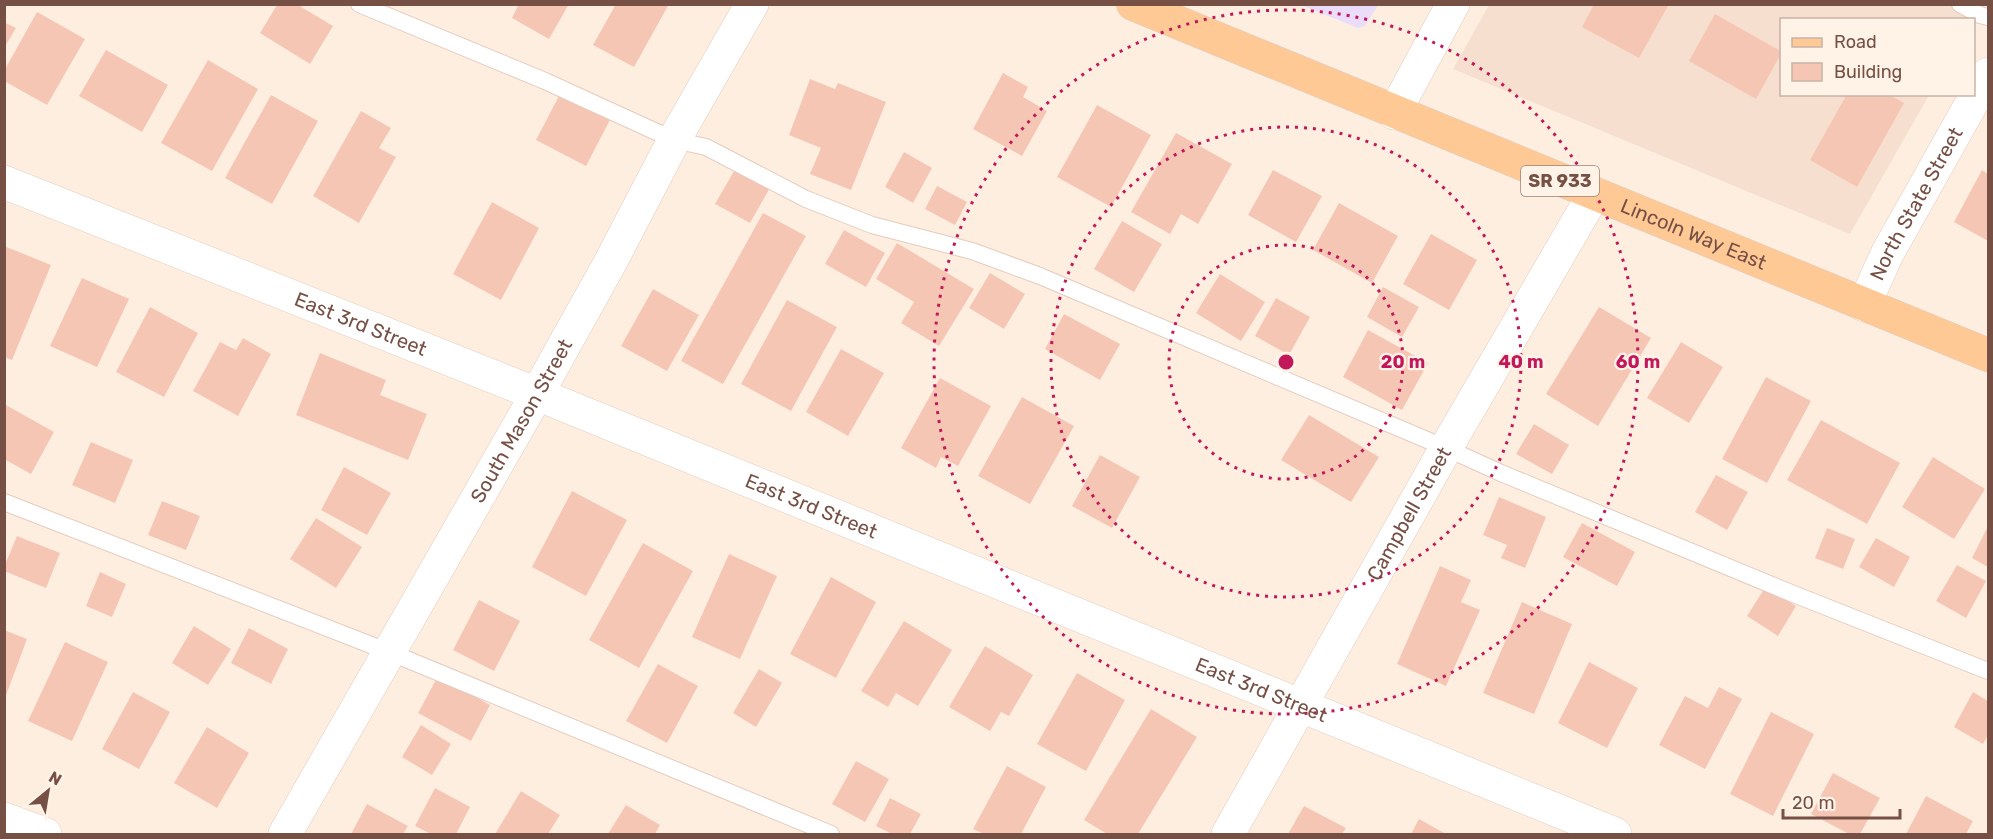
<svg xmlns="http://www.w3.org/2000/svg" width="1993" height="839" viewBox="0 0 1993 839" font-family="Rubik,sans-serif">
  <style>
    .residential { fill: #f6dfce }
    .education { fill: #ebddfa }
    .building { fill: #f6c6b5 }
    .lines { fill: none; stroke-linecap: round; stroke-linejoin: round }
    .lane-casing { stroke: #e5cbbe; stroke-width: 18 }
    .street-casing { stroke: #e5cbbe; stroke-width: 34 }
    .secondary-casing { stroke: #ebcabb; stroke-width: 34 }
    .primary-casing { stroke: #d9cecb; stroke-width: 34 }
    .lane { stroke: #fff; stroke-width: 16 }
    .street { stroke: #fff; stroke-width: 33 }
    .secondary { stroke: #fff; stroke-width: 33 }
    .primary { stroke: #ffc996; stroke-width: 33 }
    .ring { fill: none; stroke: #c2185b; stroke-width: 3; stroke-dasharray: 3 6 }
    .labels { text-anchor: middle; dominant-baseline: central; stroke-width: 4.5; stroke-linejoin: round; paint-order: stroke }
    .shield { fill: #fff3e8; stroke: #a08176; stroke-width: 1.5 }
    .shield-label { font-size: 18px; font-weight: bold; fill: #775045 }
    .street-label { font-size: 20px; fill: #775045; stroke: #fff3e8 }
    .centre { fill: #c2185b; stroke: #fff3e8; stroke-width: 3 }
    .ring-label { font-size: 18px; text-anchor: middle; font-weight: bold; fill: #c2185b; stroke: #fff3e8; stroke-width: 4.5; stroke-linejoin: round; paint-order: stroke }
  </style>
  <rect width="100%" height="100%" fill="#feeee0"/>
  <!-- residential -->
  <path class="residential" d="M 1489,5 L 1980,5 L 1971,19 L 1782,20 L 1782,94 L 1929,95 L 1850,234 L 1453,69 Z"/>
  <!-- education -->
  <path class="education" d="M 1301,5 L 1378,5 L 1365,26 L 1358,28 Z"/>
  <!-- building -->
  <path class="building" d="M 519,4 L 569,4 L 549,39 L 512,18 Z
    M 616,4 L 669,4 L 634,67 L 593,45 Z
    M 1594,4 L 1669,4 L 1639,58 L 1582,27 Z
    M 277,5 L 298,5 L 333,26 L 310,64 L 260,33 Z
    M 37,12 L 85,39 L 47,105 L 4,81 L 4,71 Z
    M 1715,14 L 1782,52 L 1756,99 L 1689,61 Z
    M 4,22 L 16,28 L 4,48 Z
    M 106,50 L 168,85 L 142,132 L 79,96 Z
    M 208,60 L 258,89 L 212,171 L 161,143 Z
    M 1003,73 L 1028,87 L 1023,97 L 1047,111 L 1022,156 L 973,129 Z
    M 810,79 L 835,89 L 838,83 L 886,102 L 851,190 L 810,174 L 821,148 L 789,135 Z
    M 560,94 L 610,120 L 586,166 L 536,140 Z
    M 1847,94 L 1888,94 L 1904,103 L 1857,187 L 1810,160 Z
    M 271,95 L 318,121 L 272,204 L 225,178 Z
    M 1097,105 L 1151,135 L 1111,207 L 1057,177 Z
    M 361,111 L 391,128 L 379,148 L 396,157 L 359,223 L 313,196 Z
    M 1176,133 L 1232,164 L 1198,224 L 1181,214 L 1170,234 L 1131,212 Z
    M 904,152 L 932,168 L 913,203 L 885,187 Z
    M 737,166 L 771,186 L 750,223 L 715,204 Z
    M 1273,170 L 1322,196 L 1296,242 L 1248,215 Z
    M 1982,170 L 1988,174 L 1988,241 L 1954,222 Z
    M 937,186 L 967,202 L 955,225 L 925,209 Z
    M 492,202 L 539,228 L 501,300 L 453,274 Z
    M 1339,203 L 1398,236 L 1372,283 L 1313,250 Z
    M 763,213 L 806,236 L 723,384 L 681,361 Z
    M 1122,221 L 1162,244 L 1134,292 L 1094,269 Z
    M 844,230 L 885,253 L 866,287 L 825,264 Z
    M 1431,234 L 1477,260 L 1449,310 L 1403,284 Z
    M 897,243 L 974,289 L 939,346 L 901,323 L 914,302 L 876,279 Z
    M 4,246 L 51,265 L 12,360 L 4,357 Z
    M 990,273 L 1025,294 L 1004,329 L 969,308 Z
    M 1220,274 L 1265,302 L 1241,341 L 1196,313 Z
    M 82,278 L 129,299 L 97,367 L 50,346 Z
    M 1383,287 L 1419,307 L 1402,337 L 1367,317 Z
    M 653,289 L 699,315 L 667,371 L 621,346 Z
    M 1276,298 L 1310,317 L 1289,355 L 1255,336 Z
    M 787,300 L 837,327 L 791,411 L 741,384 Z
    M 150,307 L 198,333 L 164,397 L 116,372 Z
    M 1599,307 L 1651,338 L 1598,426 L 1546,394 Z
    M 1064,314 L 1120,344 L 1100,380 L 1045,349 Z
    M 1368,330 L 1428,363 L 1402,410 L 1343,377 Z
    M 243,338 L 271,354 L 238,416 L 193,391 L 220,342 L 236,350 Z
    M 1681,342 L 1723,367 L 1689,423 L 1647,398 Z
    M 841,349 L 884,373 L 848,436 L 806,412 Z
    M 320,353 L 386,380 L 380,395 L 427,414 L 408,460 L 296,415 Z
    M 1766,377 L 1811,401 L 1767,483 L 1722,459 Z
    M 940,378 L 991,406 L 958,466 L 941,457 L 936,468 L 901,448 Z
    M 1022,397 L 1074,426 L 1030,504 L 978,476 Z
    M 4,404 L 54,432 L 31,474 L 4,459 Z
    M 1309,415 L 1379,457 L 1351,502 L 1281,460 Z
    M 1821,420 L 1900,463 L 1867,524 L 1787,480 Z
    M 1534,424 L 1569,445 L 1552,474 L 1516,454 Z
    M 91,442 L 133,460 L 115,503 L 72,485 Z
    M 1100,455 L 1140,477 L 1112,528 L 1072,506 Z
    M 1933,457 L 1985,489 L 1954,539 L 1902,507 Z
    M 344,467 L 391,493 L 367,535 L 321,510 Z
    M 1716,475 L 1748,492 L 1727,530 L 1695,512 Z
    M 572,491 L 627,520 L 586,596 L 532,567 Z
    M 1499,497 L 1546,517 L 1525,568 L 1501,558 L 1507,545 L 1483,535 Z
    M 162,501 L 200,516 L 186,550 L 148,535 Z
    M 316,518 L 362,547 L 336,588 L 290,559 Z
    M 1582,523 L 1635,552 L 1617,586 L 1563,557 Z
    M 1988,526 L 1988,567 L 1972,558 Z
    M 1827,528 L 1855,539 L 1843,569 L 1815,558 Z
    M 17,536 L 60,553 L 46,588 L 4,571 L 4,567 Z
    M 1876,538 L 1910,557 L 1894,587 L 1859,567 Z
    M 643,543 L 693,571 L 639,668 L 589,640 Z
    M 729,554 L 777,576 L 740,659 L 692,637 Z
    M 1957,565 L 1986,581 L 1966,618 L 1936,601 Z
    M 1440,566 L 1471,580 L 1461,602 L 1480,610 L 1446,686 L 1397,664 Z
    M 100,572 L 126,584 L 112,617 L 86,606 Z
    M 831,577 L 876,602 L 836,678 L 790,654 Z
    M 1766,586 L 1796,606 L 1778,636 L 1747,616 Z
    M 479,600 L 520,621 L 494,671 L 453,650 Z
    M 1522,602 L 1572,624 L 1534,714 L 1483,693 Z
    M 904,621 L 952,650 L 918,706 L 896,693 L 888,707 L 861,691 Z
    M 194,626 L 231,649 L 208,685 L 172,663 Z
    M 249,628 L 288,649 L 271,684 L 231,663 Z
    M 4,630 L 27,639 L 5,698 L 4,698 Z
    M 65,642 L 108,662 L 72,741 L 28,721 Z
    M 985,646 L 1033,675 L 1009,716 L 1001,712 L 990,731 L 949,707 Z
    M 1589,662 L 1638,688 L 1607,748 L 1558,723 Z
    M 658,664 L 698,686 L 667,743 L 626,721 Z
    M 759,669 L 782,683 L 756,727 L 733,713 Z
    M 1077,673 L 1125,700 L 1086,771 L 1037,744 Z
    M 438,676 L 490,705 L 471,741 L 418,713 Z
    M 1719,687 L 1742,699 L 1705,769 L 1659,745 L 1685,696 L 1708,708 Z
    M 133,692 L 170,712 L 139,769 L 102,749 Z
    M 1973,692 L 1988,701 L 1988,735 L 1983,744 L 1954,727 Z
    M 1151,709 L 1197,737 L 1138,834 L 1107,834 L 1084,820 Z
    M 1771,712 L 1814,734 L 1773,816 L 1730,794 Z
    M 421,725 L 451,744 L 432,775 L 402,757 Z
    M 207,727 L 249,753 L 217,808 L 174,783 Z
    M 856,761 L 889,779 L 865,822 L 832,804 Z
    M 1007,766 L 1046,787 L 1021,834 L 984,834 L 973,829 Z
    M 1833,773 L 1880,798 L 1860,834 L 1849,834 L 1811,814 Z
    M 435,788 L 470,807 L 456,834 L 431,834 L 415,826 Z
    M 521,791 L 560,815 L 548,834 L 495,834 Z
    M 1926,796 L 1973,821 L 1966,834 L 1906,834 Z
    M 890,798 L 921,814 L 910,834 L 892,834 L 876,826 Z
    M 367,804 L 408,826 L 403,834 L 351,834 Z
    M 626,805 L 660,825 L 655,834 L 608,834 Z
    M 1304,806 L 1346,828 L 1342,834 L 1288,834 Z
    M 1419,819 L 1446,834 L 1411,834 Z"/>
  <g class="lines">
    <defs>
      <path id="lane" d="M 359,4 L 545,81 L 674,140 L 706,147 L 806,199 L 872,225 L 972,251 L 1040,276 L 1446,448 L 1501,473 L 1791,593 L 1988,671
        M 1960,4 L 1980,15 L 1988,17
        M 4,502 L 389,652 L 831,834"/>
      <g id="street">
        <path d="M 1394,113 L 1453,4"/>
        <path id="s1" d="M 4,182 L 537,394 L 1615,834"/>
        <path id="s2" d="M 1864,305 L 1887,254 L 1988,74"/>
        <path id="s3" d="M 285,834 L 537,394 L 610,263 L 674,140 L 752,4"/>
        <path id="s4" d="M 1228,834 L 1446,448 L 1594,194"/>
      </g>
      <path id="secondary" d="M 4,819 L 45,834"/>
      <g id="primary">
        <path id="s5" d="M 1133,4 L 1988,355"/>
      </g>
    </defs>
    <!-- lane casing -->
    <use href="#lane" class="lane-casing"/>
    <!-- street casing -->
    <use href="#street" class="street-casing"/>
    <!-- secondary casing -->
    <use href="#secondary" class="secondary-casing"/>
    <!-- primary casing -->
    <use href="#primary" class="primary-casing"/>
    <!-- lane -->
    <use href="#lane" class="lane"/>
    <!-- street -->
    <use href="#street" class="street"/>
    <!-- secondary -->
    <use href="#secondary" class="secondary"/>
    <!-- primary -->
    <use href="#primary" class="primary"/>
  </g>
  <!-- distance rings -->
  <g class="ring">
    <circle cx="1286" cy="362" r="117"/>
    <circle cx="1286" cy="362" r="235"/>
    <circle cx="1286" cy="362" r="352"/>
  </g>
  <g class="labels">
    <!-- shield labels -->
    <rect class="shield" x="1521" y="166" width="78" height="30" rx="4.5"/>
    <g class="shield-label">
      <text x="1560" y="181">SR 933</text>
    </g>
    <!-- street labels -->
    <g class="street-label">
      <text stroke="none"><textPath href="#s2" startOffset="114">North State Street</textPath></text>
      <text stroke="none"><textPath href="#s5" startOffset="606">Lincoln Way East</textPath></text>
      <text stroke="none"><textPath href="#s1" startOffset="384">East 3rd Street</textPath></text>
      <text stroke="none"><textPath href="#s3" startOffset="476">South Mason Street</textPath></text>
      <text stroke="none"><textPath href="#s1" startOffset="870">East 3rd Street</textPath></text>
      <text stroke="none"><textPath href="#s4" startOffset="368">Campbell Street</textPath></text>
      <text stroke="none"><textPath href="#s1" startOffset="1356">East 3rd Street</textPath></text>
    </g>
  </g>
  <circle cx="1286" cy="362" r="9" class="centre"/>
  <g class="ring-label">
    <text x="1403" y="368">20 m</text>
    <text x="1521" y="368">40 m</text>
    <text x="1638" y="368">60 m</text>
  </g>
  <!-- border -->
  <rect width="1993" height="839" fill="none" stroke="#775045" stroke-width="12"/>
  <!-- legend -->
  <rect x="1780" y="18" width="195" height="78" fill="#fff3e8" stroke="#c9b2a7" stroke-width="1.5"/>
  <rect x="1792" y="38" width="30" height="9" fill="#ffc996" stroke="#c9b2a7" stroke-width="1.5"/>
  <text x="1834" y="48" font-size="18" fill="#775045">Road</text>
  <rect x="1792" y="63" width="30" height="18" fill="#f6c6b5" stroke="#c9b2a7" stroke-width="1.5"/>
  <text x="1834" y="78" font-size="18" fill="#775045">Building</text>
  <!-- north arrow -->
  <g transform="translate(48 791) rotate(30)" stroke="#fff3e8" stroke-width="4.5" paint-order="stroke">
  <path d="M0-4.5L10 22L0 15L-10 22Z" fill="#775045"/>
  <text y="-9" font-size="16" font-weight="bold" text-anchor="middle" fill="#775045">N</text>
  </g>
  <!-- scale -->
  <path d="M1783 809v9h117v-9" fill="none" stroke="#775045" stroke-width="3"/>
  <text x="1792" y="809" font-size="18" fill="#775045" stroke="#fff3e8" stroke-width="4.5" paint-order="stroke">20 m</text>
</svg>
